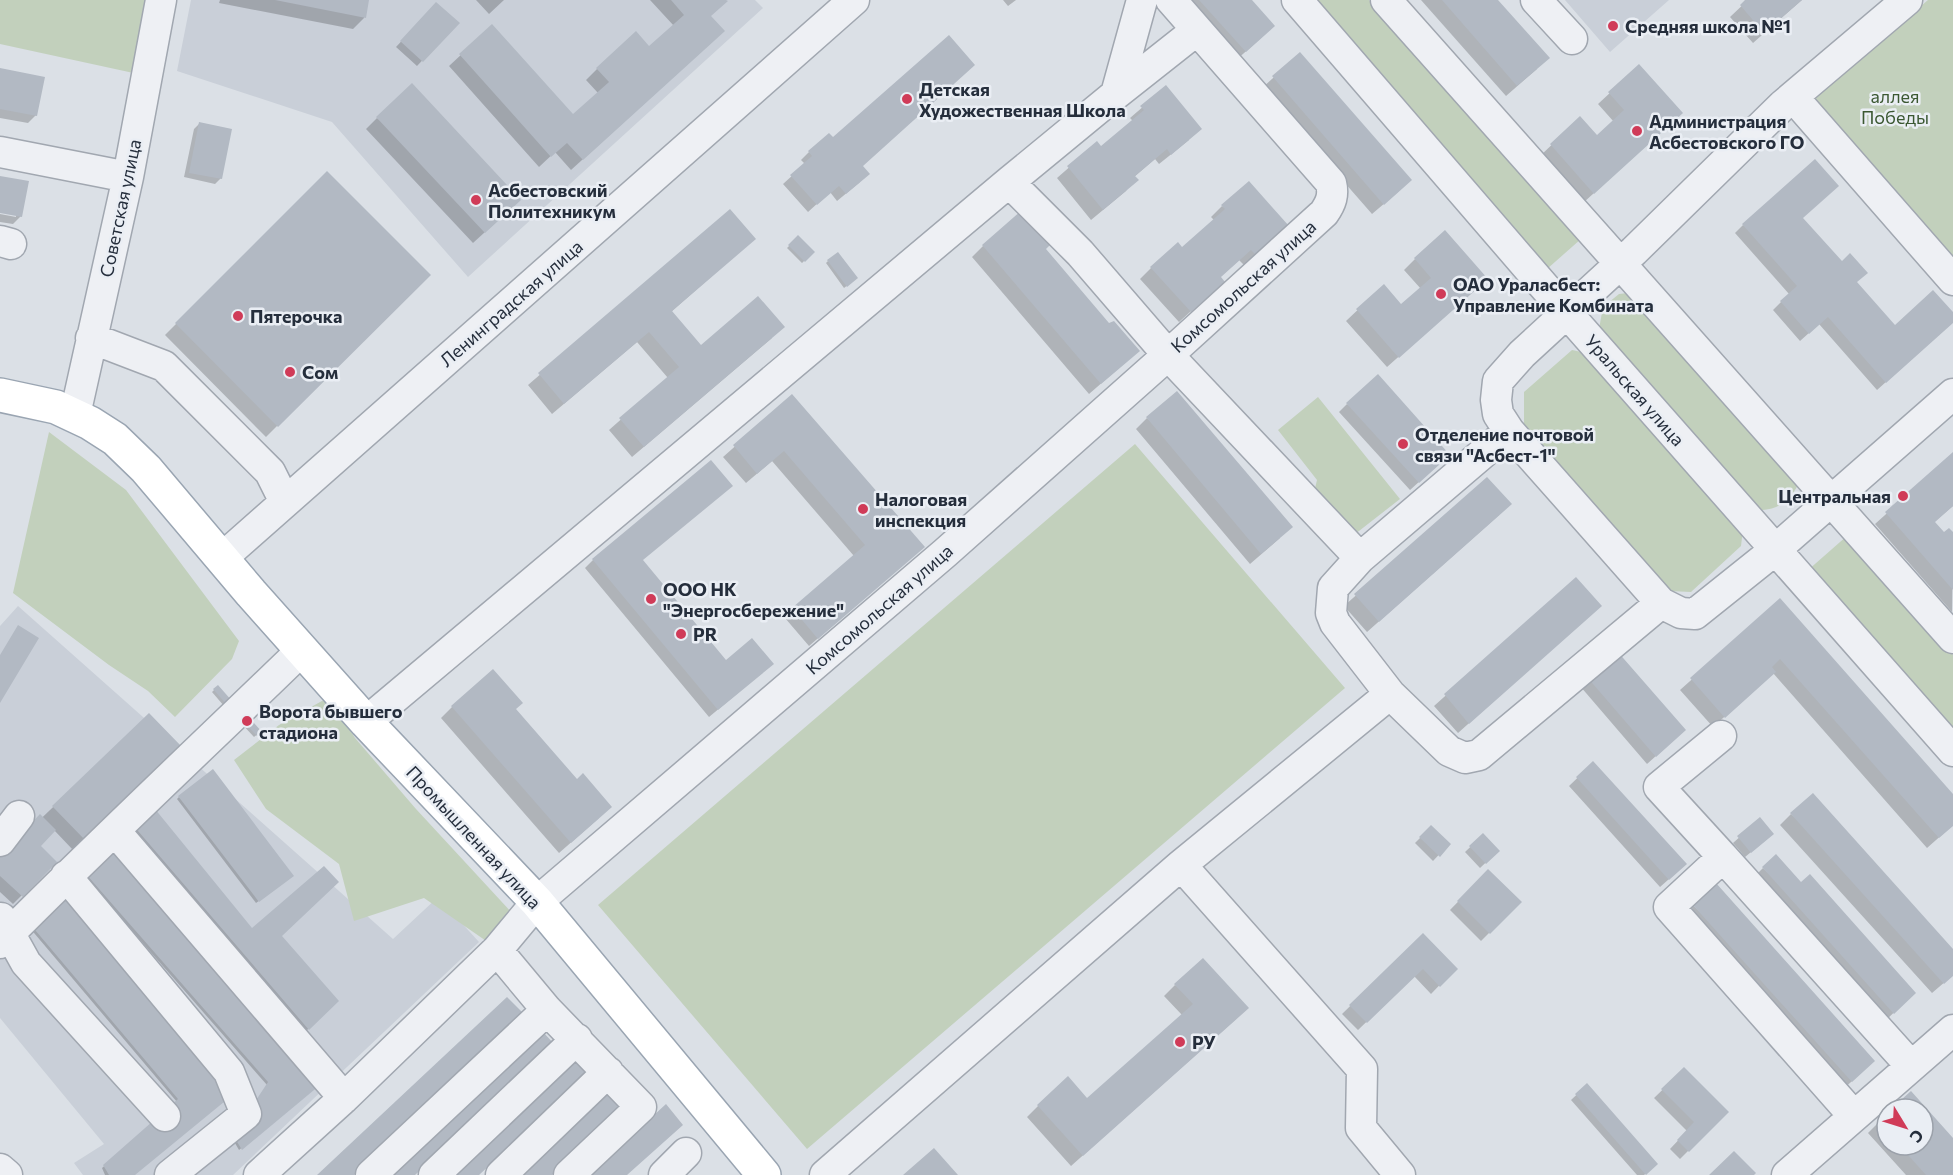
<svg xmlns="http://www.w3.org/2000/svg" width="1953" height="1175" viewBox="0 0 1953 1175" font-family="Commissioner,sans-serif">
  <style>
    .built { fill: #c9cfd8 }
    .green { fill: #c2d0bc }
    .shadow { fill: #0003 }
    .building { fill: #b2b9c3 }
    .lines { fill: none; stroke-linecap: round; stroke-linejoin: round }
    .minor-casing { stroke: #a1a7b0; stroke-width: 33 }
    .major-casing { stroke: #9aa5b2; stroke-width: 36 }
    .minor { stroke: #eef0f4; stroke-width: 30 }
    .major { stroke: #fff; stroke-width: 33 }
    .poi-dot { fill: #d03b58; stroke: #eaeef4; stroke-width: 2 }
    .labels { text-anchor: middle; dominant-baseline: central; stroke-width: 5; stroke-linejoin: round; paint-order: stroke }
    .poi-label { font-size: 18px; font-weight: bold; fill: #252e3c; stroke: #eaeef4; text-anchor: start }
    .park-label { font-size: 18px; fill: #3b5832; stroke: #eaeef4 }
    .street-label { font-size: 18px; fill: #252e3c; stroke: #eaeef4 }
  </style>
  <rect width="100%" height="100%" fill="#dbe0e6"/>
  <!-- built -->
  <path class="built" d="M 191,0 L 755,0 L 763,8 L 468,277 L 332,122 L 177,71 Z
    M 1565,0 L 1669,0 L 1610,52 Z
    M 18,606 L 393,939 L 438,897 L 479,942 L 233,1175 L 83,1175 L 74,1163 L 104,1144 L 0,1018 L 0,626 Z"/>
  <!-- green -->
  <path class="green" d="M 0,0 L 151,0 L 138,74 L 0,44 Z
    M 1311,0 L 1369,0 L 1581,239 L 1547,269 Z
    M 1928,0 L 1953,0 L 1953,260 L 1810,101 Z
    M 1637,292 L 1800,481 C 1792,498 1781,509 1762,510 L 1599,329 L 1603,307 L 1619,294 Z
    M 1572,350 L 1595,355 L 1743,529 L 1741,546 L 1691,592 L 1669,591 L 1524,428 L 1524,392 Z
    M 1318,397 L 1400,499 L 1350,538 L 1313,497 L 1317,480 L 1278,430 Z
    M 49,432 L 126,490 L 239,641 L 232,659 L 175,717 L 148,691 L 109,665 L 13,593 Z
    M 1135,444 L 1345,688 L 807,1149 L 598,905 Z
    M 1848,535 L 1953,655 L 1953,732 L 1807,571 Z
    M 329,697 L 355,738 L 416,809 L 513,914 L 492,945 L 424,898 L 354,921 L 339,864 L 266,809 L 234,760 L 279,725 Z"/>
  <!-- shadow -->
  <path class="shadow" d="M 220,0 L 368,0 L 364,18 L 353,29 L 219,3 Z
    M 476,0 L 504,0 L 489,14 Z
    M 650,0 L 724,0 L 709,17 L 712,42 L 571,170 L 555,152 L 539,167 L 449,66 L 492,26 L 573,116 L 598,93 L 586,80 L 597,69 L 649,48 L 674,26 Z
    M 1003,0 L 1016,0 L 1008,6 Z
    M 1179,0 L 1250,0 L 1262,37 L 1234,62 Z
    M 1421,0 L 1496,0 L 1537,69 L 1506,96 Z
    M 1748,0 L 1802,0 L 1753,43 L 1730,17 Z
    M 436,4 L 458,23 L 417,66 L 396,47 Z
    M 1300,54 L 1399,191 L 1372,214 L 1262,88 Z
    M 1639,66 L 1670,124 L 1583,203 L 1540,156 L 1580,118 L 1597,137 L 1614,122 L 1598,104 Z
    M 0,70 L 36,115 L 28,123 L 0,118 Z
    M 1166,87 L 1189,140 L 1159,164 L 1155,159 L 1134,177 L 1126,191 L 1091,220 L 1057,178 L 1097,143 L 1101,148 L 1133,121 L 1130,118 Z
    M 377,118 L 508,211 L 473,243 L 366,129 Z
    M 199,124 L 221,178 L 215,184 L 184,177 L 194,129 Z
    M 809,152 L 861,166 L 860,182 L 837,201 L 830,192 L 808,212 L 783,184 L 805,164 L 801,160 Z
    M 327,173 L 428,275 L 266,437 L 165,335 Z
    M 0,177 L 21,216 L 13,224 L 0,222 L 0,214 L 16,217 L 16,214 L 0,211 Z
    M 1222,206 L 1276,237 L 1244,265 L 1239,260 L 1220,277 L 1212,292 L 1179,322 L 1140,279 L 1151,268 L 1182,249 L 1214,220 L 1211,217 Z
    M 730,211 L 754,239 L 671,312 L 701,347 L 772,338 L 632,457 L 609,430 L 668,378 L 637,342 L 552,414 L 528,385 Z
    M 1743,225 L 1855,283 L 1895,327 L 1953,315 L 1953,322 L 1877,390 L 1819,324 L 1800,341 L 1773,310 L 1789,294 L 1735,233 Z
    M 798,237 L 813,252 L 802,263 L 787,248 Z
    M 983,246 L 1044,249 L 1127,361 L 1089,394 L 972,257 Z
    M 1415,259 L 1475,289 L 1387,367 L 1346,321 L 1383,286 L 1401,307 L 1421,289 L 1404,270 Z
    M 828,261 L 854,280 L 844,288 L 826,263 Z
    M 792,396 L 912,557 L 809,646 L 785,618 L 854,556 L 772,461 L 746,483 L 723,457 Z
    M 1347,404 L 1440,463 L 1410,490 L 1339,412 Z
    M 1147,418 L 1280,538 L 1250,564 L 1136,429 Z
    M 1953,454 L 1953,506 L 1934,522 L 1944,535 L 1953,534 L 1952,612 L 1875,524 Z
    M 1487,479 L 1499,515 L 1367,632 L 1344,606 Z
    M 593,560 L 642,561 L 726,662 L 763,672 L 709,717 L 585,568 Z
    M 1576,579 L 1589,616 L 1458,733 L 1434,706 Z
    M 1780,601 L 1953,796 L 1953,825 L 1927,848 L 1773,673 L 1713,727 L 1680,690 Z
    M 1588,678 L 1676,738 L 1647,764 L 1580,686 Z
    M 217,687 L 230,701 L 224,706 L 212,692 Z
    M 452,707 L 514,710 L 576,782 L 599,818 L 559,853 L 441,718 Z
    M 149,715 L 180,747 L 73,850 L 54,830 L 38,846 L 55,862 L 13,904 L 0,892 L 0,858 Z
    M 246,717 L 260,732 L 254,737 L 240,722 Z
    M 1593,763 L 1677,872 L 1660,887 L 1569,786 Z
    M 179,797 L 290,878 L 256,903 L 177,799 Z
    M 1791,814 L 1953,951 L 1953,975 L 1932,993 L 1780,825 Z
    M 1760,819 L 1767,839 L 1745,857 L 1733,843 Z
    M 133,826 L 252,931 L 280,936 L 337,1001 L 306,1031 L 131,828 Z
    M 1431,827 L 1449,844 L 1433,861 L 1415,843 Z
    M 1483,835 L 1498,851 L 1480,868 L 1465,852 Z
    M 1763,868 L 1906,1001 L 1885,1021 L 1755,876 Z
    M 1488,871 L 1520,902 L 1481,941 L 1450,910 Z
    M 86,874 L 318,1085 L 239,1150 L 232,1138 L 267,1085 L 84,876 Z
    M 66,895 L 228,1097 L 133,1175 L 105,1175 L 102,1168 L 177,1102 L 29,927 Z
    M 1693,905 L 1862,1072 L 1840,1092 L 1682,916 Z
    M 1423,935 L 1455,969 L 1431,994 L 1414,976 L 1358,1030 L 1342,1014 Z
    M 1175,985 L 1236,1019 L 1071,1166 L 1027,1117 L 1038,1106 L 1087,1100 L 1182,1015 L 1164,996 Z
    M 1684,1069 L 1727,1112 L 1680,1159 L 1670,1149 L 1687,1131 L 1654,1098 Z
    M 1587,1085 L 1656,1164 L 1644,1175 L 1637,1175 L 1571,1100 Z
    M 1911,1093 L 1953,1141 L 1953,1175 L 1906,1175 L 1868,1133 L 1887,1114 L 1887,1145 L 1923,1145 L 1923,1109 L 1893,1109 Z"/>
  <!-- building -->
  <path class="building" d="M 275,0 L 369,0 L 366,18 Z
    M 671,0 L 726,0 L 728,1 L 711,16 L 725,31 L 583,160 L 567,143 L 551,157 L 459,54 L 492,24 L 573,114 L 609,82 L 596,68 L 636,31 L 649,46 L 684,15 Z
    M 1199,0 L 1252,0 L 1275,26 L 1246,52 Z
    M 1442,0 L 1498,0 L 1550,58 L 1517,86 Z
    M 1745,0 L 1802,0 L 1764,33 L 1740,5 Z
    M 436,2 L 460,23 L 423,62 L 400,41 Z
    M 949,35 L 975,65 L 863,166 L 870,174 L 846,194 L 839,186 L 817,205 L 790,175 L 812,156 L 808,151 L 829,133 L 833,137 Z
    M 1300,52 L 1412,180 L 1384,205 L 1272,76 Z
    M 1639,64 L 1683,113 L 1594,194 L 1550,144 L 1580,116 L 1597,135 L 1624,110 L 1608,92 Z
    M 0,68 L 45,77 L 37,116 L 0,109 Z
    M 412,83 L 521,200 L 485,233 L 376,117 Z
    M 1166,85 L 1202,129 L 1171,155 L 1167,149 L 1135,176 L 1139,180 L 1103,210 L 1067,166 L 1097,141 L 1101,146 L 1144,110 L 1140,106 Z
    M 199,122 L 232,129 L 222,179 L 189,173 Z
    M 1815,159 L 1839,186 L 1803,218 L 1842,261 L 1850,253 L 1868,273 L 1857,282 L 1895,325 L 1933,290 L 1953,312 L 1953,323 L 1886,383 L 1828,317 L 1809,334 L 1780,301 L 1797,286 L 1742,224 Z
    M 327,171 L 431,275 L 278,427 L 175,323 Z
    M 0,176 L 29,181 L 22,217 L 0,213 Z
    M 1249,181 L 1289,226 L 1256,255 L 1251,250 L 1221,277 L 1225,282 L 1191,312 L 1150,267 L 1178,242 L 1182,247 L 1225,209 L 1221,205 Z
    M 730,209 L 756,239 L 672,311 L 701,345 L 758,296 L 785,327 L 644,447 L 619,418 L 679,367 L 649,332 L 564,404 L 538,373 Z
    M 1021,211 L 1050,245 L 1046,249 L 1109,323 L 1114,321 L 1140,351 L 1101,384 L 982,245 Z
    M 1445,230 L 1488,279 L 1399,358 L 1356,309 L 1384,284 L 1401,304 L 1431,278 L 1414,258 Z
    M 798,235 L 815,252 L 805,262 L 788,245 Z
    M 838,252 L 858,278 L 847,287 L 827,260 Z
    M 1378,374 L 1450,455 L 1419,483 L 1346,403 Z
    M 1177,391 L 1293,527 L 1261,554 L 1146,417 Z
    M 792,394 L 925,547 L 818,639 L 792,608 L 865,545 L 784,451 L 757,474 L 733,445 Z
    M 1953,452 L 1953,506 L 1935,522 L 1944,532 L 1949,528 L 1953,532 L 1953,590 L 1885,512 Z
    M 711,460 L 733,486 L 643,560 L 726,660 L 752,638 L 774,664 L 718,710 L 592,559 Z
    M 1487,477 L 1512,504 L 1379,622 L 1354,594 Z
    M 1576,577 L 1602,606 L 1469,724 L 1444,694 Z
    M 1780,598 L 1953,794 L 1953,826 L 1939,838 L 1780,659 L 1772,667 L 1776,672 L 1725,718 L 1690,678 Z
    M 18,625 L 39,638 L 0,703 L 0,655 Z
    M 1617,651 L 1686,730 L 1656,757 L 1587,677 Z
    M 493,669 L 523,703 L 516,709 L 577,779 L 583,773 L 612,807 L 571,843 L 451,706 Z
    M 218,685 L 232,701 L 227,705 L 213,689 Z
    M 149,713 L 182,747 L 85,840 L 52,806 Z
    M 246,714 L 262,732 L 257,736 L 241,719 Z
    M 1593,761 L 1687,864 L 1669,880 L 1576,777 Z
    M 213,769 L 294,876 L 259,902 L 178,796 Z
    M 1813,793 L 1953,949 L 1953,976 L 1944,984 L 1790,813 Z
    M 155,809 L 252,928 L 324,866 L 339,882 L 282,936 L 339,1001 L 309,1030 L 132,824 Z
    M 40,814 L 56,830 L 41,846 L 57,862 L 23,897 L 0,876 L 0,856 Z
    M 1760,817 L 1774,834 L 1751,853 L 1737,836 Z
    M 1431,825 L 1451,844 L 1440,857 L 1419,837 Z
    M 1483,833 L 1500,851 L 1486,864 L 1469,846 Z
    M 120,847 L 320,1085 L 242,1150 L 233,1135 L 268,1082 L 85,873 Z
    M 1776,854 L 1801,882 L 1810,874 L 1916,993 L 1894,1014 L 1762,867 Z
    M 1488,869 L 1522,902 L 1490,934 L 1457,901 Z
    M 1716,883 L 1875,1061 L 1852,1082 L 1692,904 Z
    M 66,893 L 230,1097 L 135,1175 L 109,1175 L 103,1165 L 178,1099 L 30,924 Z
    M 1423,933 L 1458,969 L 1440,987 L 1423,969 L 1367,1023 L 1349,1005 Z
    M 1203,958 L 1249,1008 L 1083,1156 L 1037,1105 L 1068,1076 L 1087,1098 L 1193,1004 L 1174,984 Z
    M 507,997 L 525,1015 L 354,1175 L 317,1175 Z
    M 543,1032 L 556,1046 L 415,1175 L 388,1175 Z
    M 574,1058 L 589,1073 L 479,1175 L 447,1175 Z
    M 1684,1067 L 1729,1112 L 1689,1152 L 1677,1140 L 1694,1122 L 1661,1089 Z
    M 1587,1083 L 1658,1164 L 1646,1175 L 1575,1094 Z
    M 1911,1091 L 1953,1138 L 1953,1175 L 1926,1175 L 1899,1145 L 1923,1145 L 1923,1109 L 1891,1109 Z
    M 607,1094 L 621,1109 L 552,1175 L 521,1175 Z
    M 666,1104 L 683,1125 L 627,1175 L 589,1175 Z
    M 1887,1112 L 1887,1131 L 1878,1121 Z
    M 934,1148 L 958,1175 L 903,1175 Z
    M 1734,1151 L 1756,1173 L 1754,1175 L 1709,1175 Z"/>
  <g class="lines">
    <defs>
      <path id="minor" d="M 1297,0 L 1567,313 L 1953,751
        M 1386,0 L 1953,638
        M 1536,0 L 1572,39
        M 1907,0 L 1783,105 L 1634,251 L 1522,354 L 1498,381 L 1496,400 L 1498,414 L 1509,431 L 1661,603 L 1681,613 L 1695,614 L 1775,550 L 1953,394
        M 1116,94 L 1197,30
        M 1793,97 L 1953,280
        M 0,152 L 128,177
        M 1009,182 L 1080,253 L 1168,355 L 1360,558
        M 0,241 L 11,244
        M 91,338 L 164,366 L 270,472 L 285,502
        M 75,415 L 128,177 L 161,0
        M 1509,431 L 1360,558 L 1333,588 L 1331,613 L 1335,623 L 1390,694 L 1449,751 L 1465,758 L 1479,755 L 1661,603
        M 222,558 L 854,0
        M 366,722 L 1009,182 L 1116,94 L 1142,0
        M 1721,736 L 1659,787 L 1723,857
        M 115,831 L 344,1098
        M 0,841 L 19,816
        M 1181,865 L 1362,1069 L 1361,1128 L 1400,1175
        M 66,876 L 229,1072 L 246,1114 L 170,1175
        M 1,918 L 26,963 L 165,1116
        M 0,943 C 99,843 201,748 302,650
        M 497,950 L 547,1010 L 641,1107 L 569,1175
        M 1853,1115 L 1669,907 L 1723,857 L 1911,1066
        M 0,1169 L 7,1175
        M 259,1175 L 344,1098 L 497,950 L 537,902 L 945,553 L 1168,355 L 1324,213 C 1331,203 1334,195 1331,183 L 1171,0
        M 371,1175 L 547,1010
        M 434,1175 L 577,1039
        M 501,1175 L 608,1072
        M 664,1175 L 686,1153
        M 825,1175 L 1181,865 L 1390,694
        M 1787,1175 L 1953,1030"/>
      <path id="major" d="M 0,395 L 56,407 L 90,423 L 115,439 L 146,469 L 251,593 L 366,722 L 537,902 L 764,1175"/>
    </defs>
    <!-- minor casing -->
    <use href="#minor" class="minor-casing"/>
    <!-- major casing -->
    <use href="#major" class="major-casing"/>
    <!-- minor -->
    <use href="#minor" class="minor"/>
    <!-- major -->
    <use href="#major" class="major"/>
  </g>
  <!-- markers -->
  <g class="poi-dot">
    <circle cx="1613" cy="26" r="6"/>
    <circle cx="907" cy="99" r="6"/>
    <circle cx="1637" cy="131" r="6"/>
    <circle cx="476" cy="200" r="6"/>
    <circle cx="1441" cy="294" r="6"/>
    <circle cx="238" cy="316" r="6"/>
    <circle cx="290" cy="372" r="6"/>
    <circle cx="1403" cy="444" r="6"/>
    <circle cx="1903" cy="496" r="6"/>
    <circle cx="863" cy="509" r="6"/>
    <circle cx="651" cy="599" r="6"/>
    <circle cx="681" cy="634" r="6"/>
    <circle cx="247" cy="721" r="6"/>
    <circle cx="1180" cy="1042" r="6"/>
  </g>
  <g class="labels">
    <!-- poi labels -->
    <g class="poi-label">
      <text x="1625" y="26">Средняя школа №1</text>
      <text x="919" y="89">Детская<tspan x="919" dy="21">Художественная Школа</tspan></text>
      <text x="1649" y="121">Администрация<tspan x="1649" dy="21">Асбестовского ГО</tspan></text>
      <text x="488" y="190">Асбестовский<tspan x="488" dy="21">Политехникум</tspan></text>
      <text x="1453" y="284">ОАО Ураласбест:<tspan x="1453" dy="21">Управление Комбината</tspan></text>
      <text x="250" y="316">Пятерочка</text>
      <text x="302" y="372">Сом</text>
      <text x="1415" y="434">Отделение почтовой<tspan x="1415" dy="21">связи "Асбест-1"</tspan></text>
      <text x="1891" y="496" text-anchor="end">Центральная</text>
      <text x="875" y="499">Налоговая<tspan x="875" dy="21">инспекция</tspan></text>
      <text x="663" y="589">ООО НК<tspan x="663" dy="21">"Энергосбережение"</tspan></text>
      <text x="693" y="634">PR</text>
      <text x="259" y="711">Ворота бывшего<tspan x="259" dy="21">стадиона</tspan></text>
      <text x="1192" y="1042">РУ</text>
    </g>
    <!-- park labels -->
    <g class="park-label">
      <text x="1895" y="96">аллея<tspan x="1895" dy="21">Победы</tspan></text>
    </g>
    <!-- street labels -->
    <g class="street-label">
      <text transform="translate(120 208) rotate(-78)">Советская улица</text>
      <text transform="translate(1243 286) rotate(-42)">Комсомольская улица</text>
      <text transform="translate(511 303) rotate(-41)">Ленинградская улица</text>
      <text transform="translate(1635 390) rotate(49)">Уральская улица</text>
      <text transform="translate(879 609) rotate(-41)">Комсомольская улица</text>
      <text transform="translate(474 837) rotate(47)">Промышленная улица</text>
    </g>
  </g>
  <!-- north arrow -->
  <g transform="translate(1905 1127) rotate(128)"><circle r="28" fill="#eaeef4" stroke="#9ba1aa" stroke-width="1.5"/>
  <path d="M0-4.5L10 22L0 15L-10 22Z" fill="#d03b58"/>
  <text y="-9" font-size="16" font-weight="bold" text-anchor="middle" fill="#252e3c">С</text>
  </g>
</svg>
